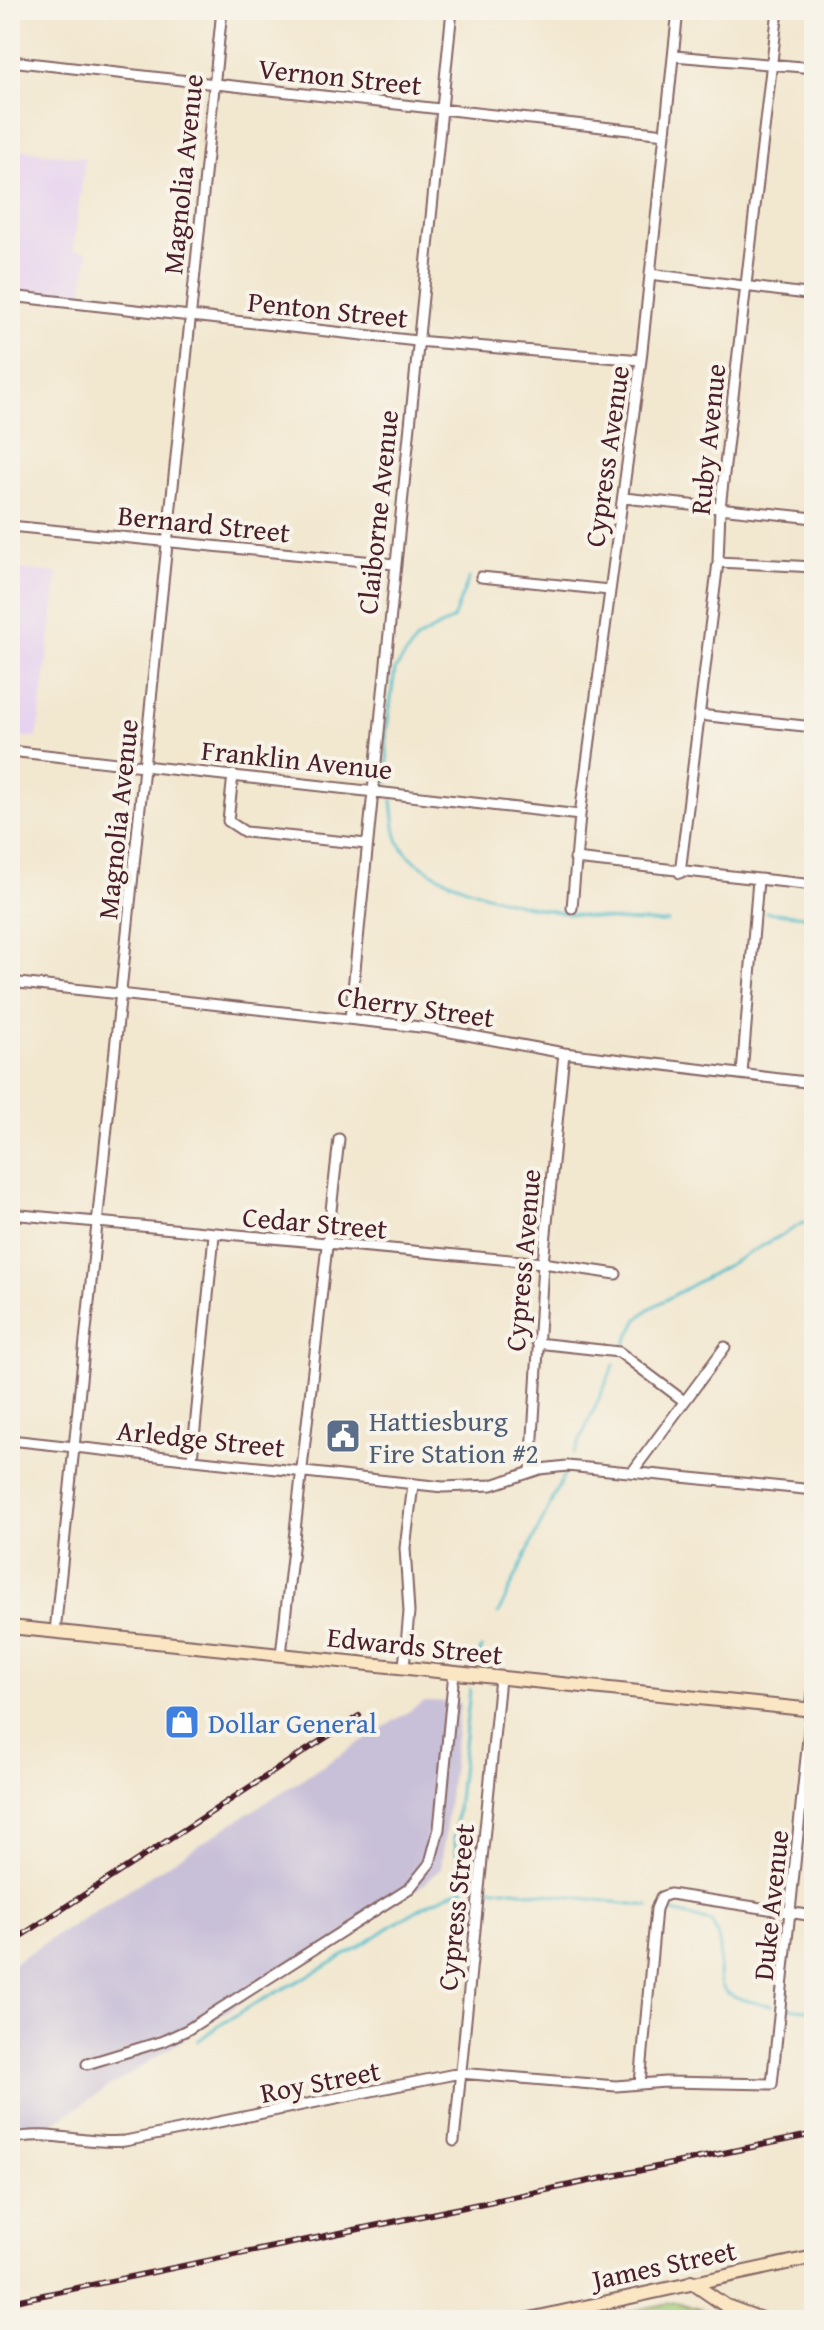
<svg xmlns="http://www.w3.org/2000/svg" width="824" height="2330" viewBox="0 0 824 2330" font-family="'Gentium Book Plus',serif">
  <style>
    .built { fill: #e6d2f0 }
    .industrial { fill: #c8bfd8 }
    .green { fill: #a3cd78; stroke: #767652; stroke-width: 2 }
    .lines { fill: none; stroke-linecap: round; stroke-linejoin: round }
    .stream { stroke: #4fbcc9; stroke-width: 3 }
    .street-casing { stroke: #856564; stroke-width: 13 }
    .secondary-casing { stroke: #856564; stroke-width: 16 }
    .street { stroke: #fff; stroke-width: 9 }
    .secondary { stroke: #fbe6c4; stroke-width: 12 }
    .rail-casing { stroke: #4a1f2b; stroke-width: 6 }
    .rail { stroke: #f7f3e8; stroke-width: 3; stroke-dasharray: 9; stroke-linecap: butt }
    .labels { text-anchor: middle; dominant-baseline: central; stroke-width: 8; stroke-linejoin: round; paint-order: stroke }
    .street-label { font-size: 28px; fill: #4a1f2b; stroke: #f7f3e8 }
    .service-label { font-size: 28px; fill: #4e5e75; stroke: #f7f3e8; text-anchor: start }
    .shop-label { font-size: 28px; fill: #366cbe; stroke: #f7f3e8; text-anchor: start }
  </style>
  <rect width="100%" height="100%" fill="#f7f3e8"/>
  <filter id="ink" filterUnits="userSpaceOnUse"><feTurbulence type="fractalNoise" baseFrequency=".0125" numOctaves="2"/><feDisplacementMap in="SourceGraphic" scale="16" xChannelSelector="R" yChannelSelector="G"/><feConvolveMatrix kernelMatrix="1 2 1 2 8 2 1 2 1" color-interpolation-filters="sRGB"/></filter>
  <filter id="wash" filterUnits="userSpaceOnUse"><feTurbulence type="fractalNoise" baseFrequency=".006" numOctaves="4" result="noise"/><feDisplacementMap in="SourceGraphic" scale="32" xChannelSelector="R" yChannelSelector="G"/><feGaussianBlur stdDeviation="1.8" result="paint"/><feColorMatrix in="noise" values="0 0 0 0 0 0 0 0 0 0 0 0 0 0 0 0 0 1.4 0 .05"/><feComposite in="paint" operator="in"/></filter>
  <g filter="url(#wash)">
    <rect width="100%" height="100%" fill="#f2e7cf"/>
    <!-- built -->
    <path class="built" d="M 10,148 L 85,158 L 73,250 L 88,252 L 82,297 L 10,289 Z
      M 10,568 L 58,573 L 37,738 L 10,735 Z"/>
    <!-- industrial -->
    <path class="industrial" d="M 425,1701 L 460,1702 L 441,1869 L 424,1884 L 49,2126 L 10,2130 L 10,1965 Z"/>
    <!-- green -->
    <path class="green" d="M 676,2302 L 735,2320 L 585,2320 Z"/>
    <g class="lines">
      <!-- stream -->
      <path class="stream" d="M 389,783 L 386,734 L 395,670 L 417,639 L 453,619 L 469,578
        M 392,800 C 394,815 394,835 402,847 C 439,900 607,925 668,922
        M 766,912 L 814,917
        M 625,1344 L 638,1319 L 649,1309 L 814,1217
        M 574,1454 L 614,1365
        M 498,1614 L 564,1475
        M 476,1660 L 482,1648
        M 488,1887 L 648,1906
        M 462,1888 L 454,1838 L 470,1690
        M 666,1910 L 711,1922 C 739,1968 685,1994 771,2005
        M 789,2008 L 814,2011
        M 198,2041 C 244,2005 297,1984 347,1954 C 382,1934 428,1898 465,1889"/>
    </g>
  </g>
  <g filter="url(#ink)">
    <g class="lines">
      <defs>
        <path id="street" d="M 674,56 L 814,68
          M 10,61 L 665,134
          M 650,274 L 814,295
          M 10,296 L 417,341 L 641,360
          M 624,498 L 814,518
          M 10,526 L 394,564
          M 718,562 L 814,567
          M 481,577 L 609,590
          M 699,715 L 814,727
          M 10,751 L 580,815
          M 233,775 L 228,821 L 245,832 L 367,844
          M 575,859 L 814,885
          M 680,873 L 718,562 L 720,508 L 778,10
          M 572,908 L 580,815 L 641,360 L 678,10
          M 10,982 L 429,1028 L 564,1053 L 814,1083
          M 350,1019 L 452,10
          M 742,1074 L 758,880
          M 10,1214 L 543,1263 L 616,1274
          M 537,1343 L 619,1352 L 684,1401
          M 10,1440 L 443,1487 L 492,1485 L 540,1469 L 567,1466 L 814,1490
          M 192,1459 L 214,1235
          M 633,1471 L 725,1347
          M 531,1472 L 543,1263 L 564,1053
          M 55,1632 L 222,10
          M 281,1655 L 339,1139
          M 404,1667 L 409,1612 L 405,1548 L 413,1485
          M 87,2064 L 163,2041 L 187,2030 L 410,1888 L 430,1863 L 439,1829 L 454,1672
          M 640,2084 L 656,1909 L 661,1897 L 670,1894 L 814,1916
          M 10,2139 C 48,2129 86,2145 125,2141 L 460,2073 L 616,2086 L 665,2082 L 772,2084 L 814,1681
          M 454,2141 L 500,1678"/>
        <path id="secondary" d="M 10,1627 L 814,1710
          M 691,2282 L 726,2306 L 764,2320
          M 525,2320 L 814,2257"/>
      </defs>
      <!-- street casing -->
      <use href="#street" class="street-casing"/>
      <!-- secondary casing -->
      <use href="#secondary" class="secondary-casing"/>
      <!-- street -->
      <use href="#street" class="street"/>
      <!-- secondary -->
      <use href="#secondary" class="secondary"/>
      <defs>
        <path id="rail" d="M 10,1943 L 359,1716
          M 10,2302 L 814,2134"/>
      </defs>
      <!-- rail casing -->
      <use href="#rail" class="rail-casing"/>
      <!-- rail -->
      <use href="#rail" class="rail"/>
    </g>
  </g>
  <!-- icons -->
  <defs>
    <symbol id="civic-square" viewBox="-11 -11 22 22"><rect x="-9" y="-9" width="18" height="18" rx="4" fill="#5c6f8a" stroke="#f7f3e8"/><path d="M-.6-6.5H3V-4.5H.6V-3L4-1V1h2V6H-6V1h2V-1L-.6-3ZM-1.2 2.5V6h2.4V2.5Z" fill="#fff"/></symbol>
    <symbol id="shop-square" viewBox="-11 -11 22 22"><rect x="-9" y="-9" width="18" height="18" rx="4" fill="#3f7fe0" stroke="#f7f3e8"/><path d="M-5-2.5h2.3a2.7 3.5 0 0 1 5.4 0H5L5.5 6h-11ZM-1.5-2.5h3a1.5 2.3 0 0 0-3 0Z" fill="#fff"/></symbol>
  </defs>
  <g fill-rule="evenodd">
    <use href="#civic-square" x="323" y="1416" width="40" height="40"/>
    <use href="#shop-square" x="162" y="1702" width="40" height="40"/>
  </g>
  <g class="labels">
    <!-- street labels -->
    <g class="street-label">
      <text transform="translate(340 76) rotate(6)">Vernon Street</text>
      <text transform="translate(182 174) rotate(-84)">Magnolia Avenue</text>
      <text transform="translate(328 309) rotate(6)">Penton Street</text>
      <text transform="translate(707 439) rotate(-84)">Ruby Avenue</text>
      <text transform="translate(606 456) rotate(-82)">Cypress Avenue</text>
      <text transform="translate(377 512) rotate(-84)">Claiborne Avenue</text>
      <text transform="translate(204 523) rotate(6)">Bernard Street</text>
      <text transform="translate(297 759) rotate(6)">Franklin Avenue</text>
      <text transform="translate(117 819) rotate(-84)">Magnolia Avenue</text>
      <text transform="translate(416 1006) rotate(8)">Cherry Street</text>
      <text transform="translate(315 1222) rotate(5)">Cedar Street</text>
      <text transform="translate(522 1260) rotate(-85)">Cypress Avenue</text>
      <text transform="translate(201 1438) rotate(6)">Arledge Street</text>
      <text transform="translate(415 1645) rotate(6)">Edwards Street</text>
      <text transform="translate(770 1905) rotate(-84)">Duke Avenue</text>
      <text transform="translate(455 1907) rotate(-84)">Cypress Street</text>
      <text transform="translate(320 2081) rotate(-11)">Roy Street</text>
      <text transform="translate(664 2264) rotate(-12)">James Street</text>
    </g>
    <!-- service labels -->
    <g class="service-label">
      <text x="369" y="1420">Hattiesburg<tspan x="369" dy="32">Fire Station #2</tspan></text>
    </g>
    <!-- shop labels -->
    <g class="shop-label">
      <text x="208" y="1722">Dollar General</text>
    </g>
  </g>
  <!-- margin -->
  <rect width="824" height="2330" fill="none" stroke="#f7f3e8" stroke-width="40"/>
</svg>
